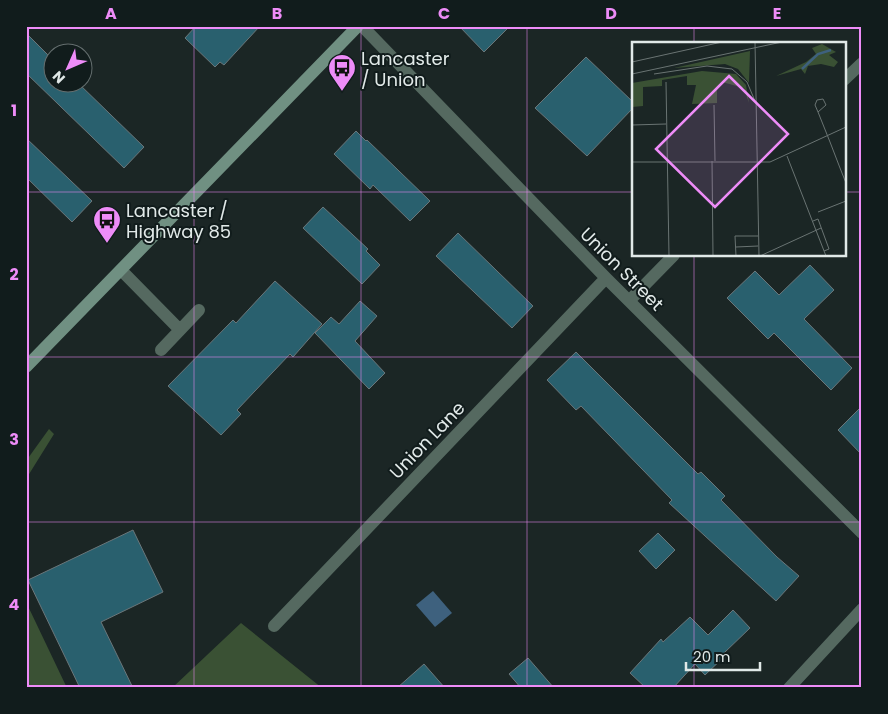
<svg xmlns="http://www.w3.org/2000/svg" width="888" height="714" viewBox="0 0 888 714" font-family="Poppins,sans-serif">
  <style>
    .green { fill: #3a5134 }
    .water { fill: #3e617e }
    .building { fill: #29606e; stroke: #6a767a }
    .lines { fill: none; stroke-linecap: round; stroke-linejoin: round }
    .service { stroke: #556960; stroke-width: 12 }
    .minor { stroke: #556960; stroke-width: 12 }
    .secondary { stroke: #709082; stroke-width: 12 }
    .grid { fill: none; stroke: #ee8cf8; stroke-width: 1; stroke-opacity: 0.55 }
    .labels { text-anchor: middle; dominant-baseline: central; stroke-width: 4; stroke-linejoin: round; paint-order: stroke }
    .poi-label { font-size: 18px; fill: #e1e9e8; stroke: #111c1c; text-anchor: start }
    .street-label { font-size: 18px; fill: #e1e9e8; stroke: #111c1c }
    .inset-river { fill: none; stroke: #3e617e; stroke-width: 2.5 }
    .inset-road { fill: none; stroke: #6a7473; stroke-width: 1 }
    .view { fill: #ee8cf8; fill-opacity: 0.15; stroke: #ee8cf8; stroke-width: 2.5 }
    .inset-edge { fill: none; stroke: #e1e9e8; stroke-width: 2.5 }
    .neatline { fill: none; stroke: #ee8cf8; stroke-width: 2 }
    .grid-label { font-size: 16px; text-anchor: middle; font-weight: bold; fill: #ee8cf8 }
  </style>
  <rect width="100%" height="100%" fill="#1b2625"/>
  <!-- green -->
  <path class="green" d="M 49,429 L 54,434 L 26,479 L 26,461 Z
    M 26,602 L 67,688 L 26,688 Z
    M 241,623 L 322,688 L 172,688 Z"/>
  <!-- water -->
  <path class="water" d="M 433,591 L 452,613 L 435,627 L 416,605 Z"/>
  <!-- building -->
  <path class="building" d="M 196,26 L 260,26 L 224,65 L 220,62 L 215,67 L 185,38 Z
    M 459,26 L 510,26 L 484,52 Z
    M 26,33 L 52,59 L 52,82 L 77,82 L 144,147 L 124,168 L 26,73 Z
    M 586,57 L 633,102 L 633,108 L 587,156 L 535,108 Z
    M 356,131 L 366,141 L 367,140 L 430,201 L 410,221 L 373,185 L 370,189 L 334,154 Z
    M 26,138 L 92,201 L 72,222 L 26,177 Z
    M 323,207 L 368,249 L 366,251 L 380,265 L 362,284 L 303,228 Z
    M 458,233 L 533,306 L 512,328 L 436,256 Z
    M 810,265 L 834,290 L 804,319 L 852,368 L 831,390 L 774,333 L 768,339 L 727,298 L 755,271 L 779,295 Z
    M 275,281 L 322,324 L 293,357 L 290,354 L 237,410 L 241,414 L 221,435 L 168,386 L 233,320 L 236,323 Z
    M 360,301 L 377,316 L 355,341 L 385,373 L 369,389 L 315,333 L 331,317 L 339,324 Z
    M 576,352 L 698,474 L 701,472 L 725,496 L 721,500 L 777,557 L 799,576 L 776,601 L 669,503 L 672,500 L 581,406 L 576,410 L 547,380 Z
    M 862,406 L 862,455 L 838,430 Z
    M 133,530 L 163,592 L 101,622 L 133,688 L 80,688 L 28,580 Z
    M 658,533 L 675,550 L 656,569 L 639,551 Z
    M 733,610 L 750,628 L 724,653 L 726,655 L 705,675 L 695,664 L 673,688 L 646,688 L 630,673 L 661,639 L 663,642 L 690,617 L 708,635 Z
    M 528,658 L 554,688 L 521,688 L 509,674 Z
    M 424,664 L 445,688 L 397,688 Z"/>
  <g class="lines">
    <!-- service -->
    <path class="service" d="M 121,270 L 180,330 L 199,310
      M 161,350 L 180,330"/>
    <!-- minor -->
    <path class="minor" d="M 362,26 L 606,278 L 862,533
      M 844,80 L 862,63
      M 629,301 L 674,255
      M 274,626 L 606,278
      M 789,688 L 862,609"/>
    <!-- secondary -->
    <path class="secondary" d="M 26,367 L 358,26"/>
  </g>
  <!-- grid -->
  <path class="grid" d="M 194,26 L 194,688M 361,26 L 361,688M 527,26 L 527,688M 694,26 L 694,44M 26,192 L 633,192M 844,192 L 862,192M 694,255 L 694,688M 26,357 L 862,357M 26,522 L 862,522"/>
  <!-- icons -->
  <defs>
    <symbol id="bus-pin" viewBox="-11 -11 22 30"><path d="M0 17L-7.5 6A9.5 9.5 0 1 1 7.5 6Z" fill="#ee8cf8" stroke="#111c1c"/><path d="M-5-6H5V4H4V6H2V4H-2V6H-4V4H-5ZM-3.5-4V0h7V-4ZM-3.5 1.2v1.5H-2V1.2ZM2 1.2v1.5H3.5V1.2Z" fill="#111"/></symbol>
  </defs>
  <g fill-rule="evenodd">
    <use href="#bus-pin" x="326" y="52" width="32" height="43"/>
    <use href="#bus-pin" x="91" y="204" width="32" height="43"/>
  </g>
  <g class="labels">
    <!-- poi labels -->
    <g class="poi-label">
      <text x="361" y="58">Lancaster<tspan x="361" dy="21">/ Union</tspan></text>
      <text x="126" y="210">Lancaster /<tspan x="126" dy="21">Highway 85</tspan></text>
    </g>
    <!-- street labels -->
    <g class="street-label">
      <text transform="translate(622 269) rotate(45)">Union Street</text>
      <text transform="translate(427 440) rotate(-46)">Union Lane</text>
    </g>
  </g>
  <!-- overview -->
  <g transform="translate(632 42)">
    <rect width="214" height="214" fill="#1b2625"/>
    <path d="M 190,2 L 204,10 L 197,13 L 206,20 L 202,25 L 189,22 L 176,24 L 173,32 L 169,27 L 144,34 L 174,20 L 184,12 L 180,6 ZM 118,9 L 117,41 L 106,27 L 93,22 L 42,26 ZM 70,29 L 104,32 L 114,43 L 117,61 L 112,46 L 90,40 L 85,48 L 85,61 L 60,62 L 64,43 L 55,43 L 55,34 L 30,38 L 30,44 L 11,45 L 11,64 L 0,65 L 0,41 Z" fill="#3a5134"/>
    <path class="inset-river" d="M 170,27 L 186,12 L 199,8"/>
    <path class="inset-road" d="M 123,0 L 127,214M 0,20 L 90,0M 0,32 L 150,0M 22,32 L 75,24 L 100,27 L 115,40 L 123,59M 34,40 L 37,214M 82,63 L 83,119M 186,70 L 194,63 L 191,57 L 185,58 L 183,63 L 186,70 L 198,100 L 208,126 L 214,141M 0,83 L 34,82M 155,114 L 194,214M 80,119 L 81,214M 0,120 L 138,120 L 214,85M 186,170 L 214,159M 181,179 L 186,177 L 197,207 L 192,209M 104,205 L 126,204M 104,214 L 103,194 L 126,194M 128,214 L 189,186"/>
    <path class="view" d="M 97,34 L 156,92 L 83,165 L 24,107 Z"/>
    <rect width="214" height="214" class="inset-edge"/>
  </g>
  <!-- border -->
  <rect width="888" height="714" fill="none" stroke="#111c1c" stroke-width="55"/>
  <!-- north arrow -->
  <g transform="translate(68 68) rotate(225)"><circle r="24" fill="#111c1c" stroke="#646e6e"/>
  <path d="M0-4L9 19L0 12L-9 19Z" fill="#ee8cf8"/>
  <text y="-8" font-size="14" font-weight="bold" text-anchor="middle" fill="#e1e9e8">N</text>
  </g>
  <!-- scale -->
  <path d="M686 662v8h74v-8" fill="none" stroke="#e1e9e8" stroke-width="2.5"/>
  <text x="693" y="662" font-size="15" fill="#e1e9e8" stroke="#111c1c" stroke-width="4" paint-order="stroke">20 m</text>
  <rect x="28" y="28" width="832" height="658" class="neatline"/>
  <g class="grid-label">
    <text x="111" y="19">A</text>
    <text x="277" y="19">B</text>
    <text x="444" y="19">C</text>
    <text x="611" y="19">D</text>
    <text x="777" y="19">E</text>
    <text x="14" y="116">1</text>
    <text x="14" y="280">2</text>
    <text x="14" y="445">3</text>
    <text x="14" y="610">4</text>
  </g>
</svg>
